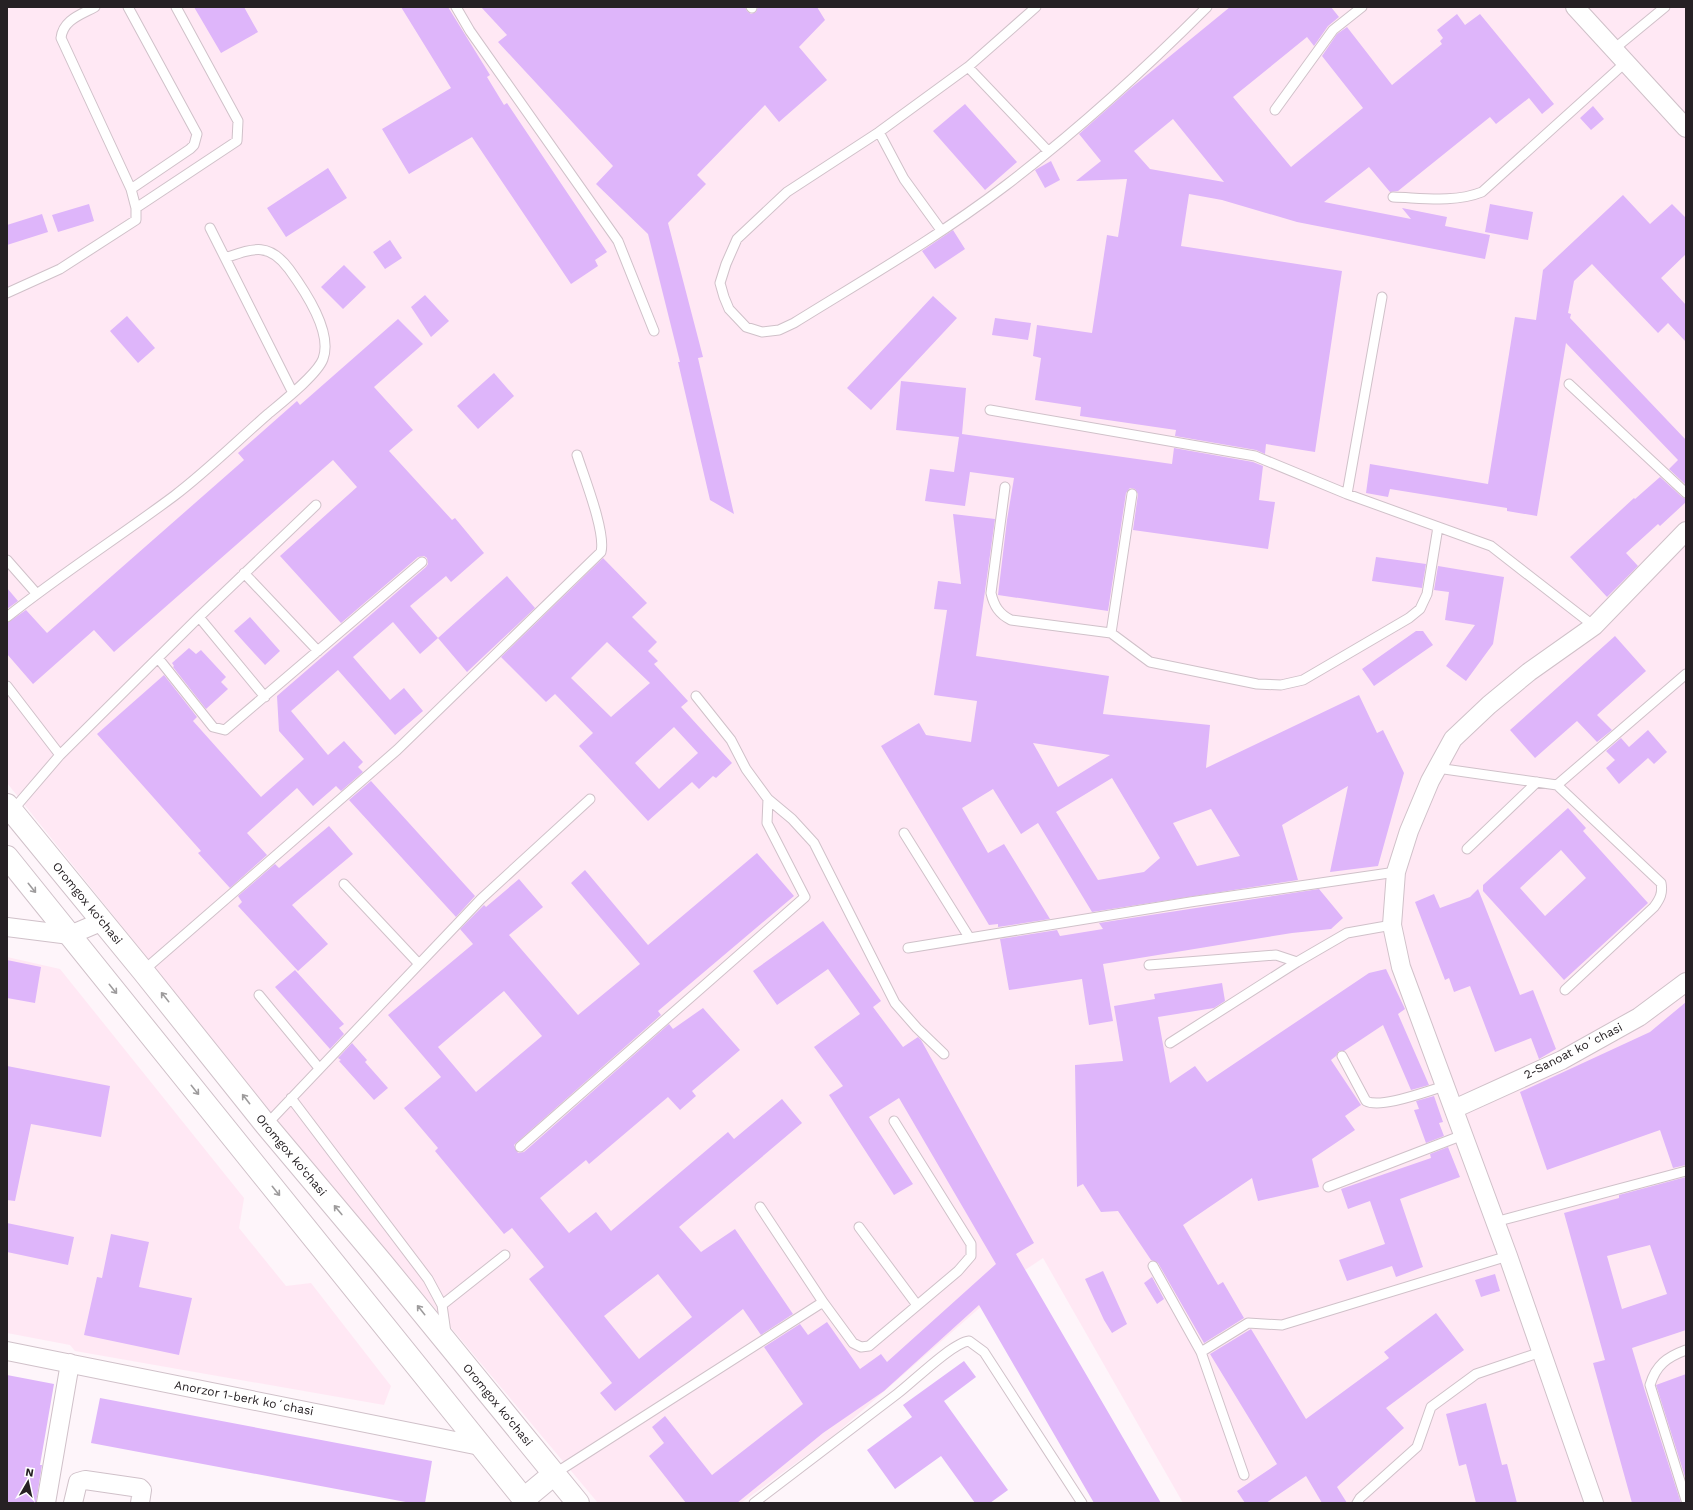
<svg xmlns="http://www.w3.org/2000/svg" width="1693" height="1510" viewBox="0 0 1693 1510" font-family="'Work Sans',sans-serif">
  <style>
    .built { fill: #ffe8f4 }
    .building { fill: #deb5fa; fill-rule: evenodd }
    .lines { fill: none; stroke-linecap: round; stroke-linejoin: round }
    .lane-casing { stroke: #d0c1c9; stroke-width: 11 }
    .street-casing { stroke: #d0c1c9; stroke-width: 20 }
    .secondary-casing { stroke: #d0c1c9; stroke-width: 24 }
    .lane { stroke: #fff; stroke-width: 9 }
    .street { stroke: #fff; stroke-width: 18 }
    .secondary { stroke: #fff; stroke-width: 22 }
    .oneway { stroke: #9d9b9c }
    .labels { text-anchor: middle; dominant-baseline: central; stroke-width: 3; stroke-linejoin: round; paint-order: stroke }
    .street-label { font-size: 12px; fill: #262124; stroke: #fff }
  </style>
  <rect width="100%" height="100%" fill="#fef5fa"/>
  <!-- built -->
  <path class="built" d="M 7,7 L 1686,7 L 1686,1503 L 1183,1503 L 1043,1258 L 1016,1276 L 832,1437 L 741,1503 L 598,1503 L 286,1131 L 7,783 Z
    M 7,957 L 60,969 L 244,1198 L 239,1228 L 286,1286 L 311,1283 L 391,1386 L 384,1405 L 75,1351 L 70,1345 L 7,1333 Z"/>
  <!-- building -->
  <path class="building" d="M 194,7 L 244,7 L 258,32 L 221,53 Z
    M 401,7 L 448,7 L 490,75 L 487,77 L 504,105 L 507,103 L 607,252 L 595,260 L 598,266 L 571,284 L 472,137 L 409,174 L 382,129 L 451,88 Z
    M 481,7 L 745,7 L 747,11 L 751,14 L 756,12 L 758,7 L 817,7 L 825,20 L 799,47 L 827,80 L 779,122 L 765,105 L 697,175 L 706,184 L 668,223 L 703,357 L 698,358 L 734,514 L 710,500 L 678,362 L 680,362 L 648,234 L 596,184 L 613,166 L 498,42 L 507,35 Z
    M 1230,7 L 1331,7 L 1339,17 L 1328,26 L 1314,46 L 1307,37 L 1233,97 L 1291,167 L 1363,108 L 1322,56 L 1337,34 L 1347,27 L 1392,85 L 1442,44 L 1440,41 L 1443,38 L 1437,30 L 1457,14 L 1465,25 L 1480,14 L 1554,104 L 1542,114 L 1529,98 L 1496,124 L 1490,117 L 1398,191 L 1390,192 L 1369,167 L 1324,202 L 1411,219 L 1402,208 L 1447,217 L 1445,226 L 1490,235 L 1485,259 L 1297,222 L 1222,200 L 1189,194 L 1181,246 L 1342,271 L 1315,452 L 1266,444 L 1265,454 L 1256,450 L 1175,436 L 1176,430 L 1080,416 L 1081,407 L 1035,400 L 1041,358 L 1033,356 L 1037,325 L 1092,333 L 1107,235 L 1118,237 L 1127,179 L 1076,181 L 1101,161 L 1079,134 L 1131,88 ZM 1173,119 L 1224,182 L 1150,169 L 1134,151 Z
    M 965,104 L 1017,162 L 985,190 L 933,131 Z
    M 1593,106 L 1604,119 L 1591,130 L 1580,118 Z
    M 1051,161 L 1060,180 L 1045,188 L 1035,170 Z
    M 328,168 L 347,198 L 286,237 L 267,208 Z
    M 1623,195 L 1650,224 L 1672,204 L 1686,218 L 1686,254 L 1661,278 L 1686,305 L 1686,342 L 1668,323 L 1658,333 L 1592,264 L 1574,281 L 1568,313 L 1571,314 L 1570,318 L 1686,440 L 1686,485 L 1669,469 L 1678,460 L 1566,343 L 1537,516 L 1507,511 L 1507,508 L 1390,489 L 1388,497 L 1366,493 L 1370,464 L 1488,484 L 1515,317 L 1536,320 L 1543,270 Z
    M 89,204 L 94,221 L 58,232 L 52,215 Z
    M 1490,204 L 1533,212 L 1528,240 L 1485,232 Z
    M 42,214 L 48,232 L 7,245 L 7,225 Z
    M 953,230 L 965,249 L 935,269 L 922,251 Z
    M 390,240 L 402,258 L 385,269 L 373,252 Z
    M 344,265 L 366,287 L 343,309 L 321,287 Z
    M 425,295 L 449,321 L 431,337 L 411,307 Z
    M 933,296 L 957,318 L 871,410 L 847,388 Z
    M 127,316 L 155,348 L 138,363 L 110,331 Z
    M 995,318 L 1031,323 L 1028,340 L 992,335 Z
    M 398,319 L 423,344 L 374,387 L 413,430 L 389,451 L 452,520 L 455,518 L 484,553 L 451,582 L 446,576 L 410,606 L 438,638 L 420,654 L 393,622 L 353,657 L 390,700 L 404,688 L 423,711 L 395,735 L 338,670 L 291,711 L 328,755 L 344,741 L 363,762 L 358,767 L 363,772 L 341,791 L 336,786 L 313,806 L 297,788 L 247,833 L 267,855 L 230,888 L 198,853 L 201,851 L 97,734 L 164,675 L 197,717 L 193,721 L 261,797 L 304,759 L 279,731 L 277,696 L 426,567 L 428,564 L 427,558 L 424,556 L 418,557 L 341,623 L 280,556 L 357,487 L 333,460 L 114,652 L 94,630 L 33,684 L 7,654 L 7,623 L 26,610 L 47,633 L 244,460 L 238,453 L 297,401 L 300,405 Z
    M 494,373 L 514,396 L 478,429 L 457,406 Z
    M 901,381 L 966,388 L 962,434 L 1172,464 L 1174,448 L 1253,462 L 1263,466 L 1259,500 L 1275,502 L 1268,549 L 1133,530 L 1138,494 L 1135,489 L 1130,488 L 1126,493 L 1108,611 L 998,595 L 1007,520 L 1014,478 L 970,472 L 965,506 L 925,501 L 930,469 L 954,472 L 959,437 L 896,430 Z
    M 1660,477 L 1682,497 L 1686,499 L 1686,502 L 1660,526 L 1658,524 L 1626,553 L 1638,566 L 1607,597 L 1570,557 L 1634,498 L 1635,499 Z
    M 953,514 L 995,519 L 976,656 L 1109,676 L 1103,714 L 1210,725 L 1206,768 L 1359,695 L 1377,733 L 1383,730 L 1404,773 L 1378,866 L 1330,872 L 1348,786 L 1282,825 L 1298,880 L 1092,912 L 1038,823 L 1021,834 L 993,789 L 962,808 L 988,853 L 1004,844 L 1050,919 L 998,927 L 998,924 L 989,925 L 881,746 L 919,723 L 926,735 L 971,742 L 977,701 L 934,695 L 947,610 L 934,609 L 938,581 L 961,584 ZM 1033,743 L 1110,755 L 1058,787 ZM 1112,778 L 1160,858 L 1144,872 L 1098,880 L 1056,812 ZM 1211,809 L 1240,856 L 1197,866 L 1173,823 Z
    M 1376,557 L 1426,564 L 1422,588 L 1372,581 Z
    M 603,558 L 647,603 L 632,617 L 657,642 L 648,651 L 658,661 L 654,664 L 688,701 L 681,707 L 732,763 L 716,778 L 713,776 L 699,789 L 692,782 L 648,821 L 579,746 L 593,733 L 555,694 L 546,702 L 501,657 ZM 607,642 L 650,683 L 611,717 L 571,678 ZM 674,727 L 698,753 L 659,789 L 635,763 Z
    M 1438,566 L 1504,577 L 1493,644 L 1466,681 L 1446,666 L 1475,625 L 1445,620 L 1449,592 L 1434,590 Z
    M 507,576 L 535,608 L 467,672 L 438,638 Z
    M 7,588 L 18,601 L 7,609 Z
    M 250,617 L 280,651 L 265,665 L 234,631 Z
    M 1416,631 L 1423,631 L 1433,645 L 1374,686 L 1362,669 Z
    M 1615,636 L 1646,671 L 1597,715 L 1612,730 L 1597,742 L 1577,721 L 1535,758 L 1510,730 Z
    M 189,648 L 196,654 L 201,650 L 226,677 L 221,682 L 228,689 L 206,709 L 173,667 L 174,666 L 172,663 Z
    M 1648,730 L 1667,752 L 1654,764 L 1648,758 L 1619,784 L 1606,768 L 1615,760 L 1606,751 L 1621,738 L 1629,747 Z
    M 371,781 L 475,896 L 456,917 L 349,800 Z
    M 1568,808 L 1586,828 L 1583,831 L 1648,903 L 1564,980 L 1483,891 L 1483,885 ZM 1561,850 L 1586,878 L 1545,916 L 1520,888 Z
    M 329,826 L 353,854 L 292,905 L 328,944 L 298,971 L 238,906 L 242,902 L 238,896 L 275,864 L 279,868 Z
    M 757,853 L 794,896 L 658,1011 L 661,1015 L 514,1145 L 518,1153 L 524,1152 L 669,1024 L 673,1029 L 703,1008 L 740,1050 L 692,1091 L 696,1096 L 680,1110 L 668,1097 L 589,1164 L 586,1160 L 540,1198 L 569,1233 L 596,1212 L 611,1231 L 728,1132 L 734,1139 L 782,1099 L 802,1123 L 679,1227 L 701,1252 L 735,1229 L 793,1314 L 761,1335 L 743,1309 L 615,1411 L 600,1393 L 612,1383 L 529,1279 L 544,1267 L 512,1228 L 504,1234 L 435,1151 L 438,1148 L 404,1108 L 441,1077 L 388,1015 L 473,944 L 460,929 L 484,905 L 486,907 L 519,879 L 543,907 L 509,935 L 578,1015 L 640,964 L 571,883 L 585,870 L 648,945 ZM 504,991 L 542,1036 L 476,1092 L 438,1047 ZM 658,1274 L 692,1317 L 639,1359 L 604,1316 Z
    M 1319,889 L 1343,918 L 1331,929 L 1292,933 L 1103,964 L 1113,1021 L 1089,1025 L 1082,979 L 1009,990 L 1000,939 L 1057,930 L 1060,936 L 1103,929 L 1099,923 Z
    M 1478,889 L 1520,995 L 1533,990 L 1556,1049 L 1539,1059 L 1531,1038 L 1495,1052 L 1470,986 L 1454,992 L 1449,978 L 1445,980 L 1415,902 L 1434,894 L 1440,908 L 1470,897 Z
    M 823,921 L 881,1001 L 873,1007 L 903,1047 L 918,1037 L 921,1040 L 1034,1243 L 1016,1254 L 1161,1503 L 1094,1503 L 979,1305 L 884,1391 L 823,1433 L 737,1503 L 686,1503 L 649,1456 L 664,1443 L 652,1427 L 665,1416 L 712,1475 L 803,1404 L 764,1347 L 800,1324 L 808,1335 L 827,1322 L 860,1369 L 881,1354 L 887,1362 L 996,1264 L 899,1098 L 869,1117 L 913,1184 L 894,1195 L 829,1095 L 843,1086 L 814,1047 L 860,1014 L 828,969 L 777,1005 L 753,971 Z
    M 7,960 L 41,967 L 35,1003 L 7,998 Z
    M 1386,969 L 1405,1009 L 1398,1014 L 1429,1085 L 1411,1090 L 1383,1025 L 1344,1051 L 1339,1051 L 1336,1056 L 1331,1060 L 1361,1105 L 1345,1116 L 1355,1130 L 1312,1159 L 1319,1187 L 1258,1201 L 1252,1178 L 1183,1225 L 1218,1285 L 1223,1282 L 1244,1318 L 1204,1343 L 1158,1263 L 1151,1260 L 1118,1211 L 1101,1212 L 1083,1184 L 1077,1187 L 1075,1065 L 1123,1061 L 1114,1006 L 1155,999 L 1154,994 L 1222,983 L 1225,1001 L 1214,1008 L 1158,1017 L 1170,1083 L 1195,1066 L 1207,1082 L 1369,973 Z
    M 295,970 L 344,1024 L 339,1028 L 344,1034 L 330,1049 L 275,987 Z
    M 1686,1002 L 1686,1165 L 1673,1168 L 1660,1130 L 1547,1170 L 1520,1092 L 1650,1032 Z
    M 352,1043 L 367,1060 L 365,1062 L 388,1088 L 374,1100 L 339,1061 L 341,1060 L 338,1058 Z
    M 7,1066 L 110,1086 L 101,1137 L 31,1124 L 15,1201 L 7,1200 Z
    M 1434,1096 L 1443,1122 L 1439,1123 L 1444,1136 L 1426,1143 L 1414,1110 L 1419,1109 L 1416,1101 Z
    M 1448,1147 L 1460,1177 L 1400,1199 L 1423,1267 L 1396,1277 L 1392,1266 L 1347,1281 L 1339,1260 L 1385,1244 L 1370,1201 L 1348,1209 L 1341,1189 L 1431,1158 L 1430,1154 Z
    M 1686,1177 L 1686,1330 L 1632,1348 L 1644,1388 L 1681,1503 L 1632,1503 L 1593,1363 L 1605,1360 L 1564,1213 L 1619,1198 L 1619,1195 ZM 1650,1245 L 1667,1294 L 1622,1309 L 1607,1256 Z
    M 7,1223 L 74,1237 L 68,1265 L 7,1252 Z
    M 111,1234 L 149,1242 L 139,1287 L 192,1298 L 179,1355 L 84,1335 L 97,1277 L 102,1278 Z
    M 1103,1271 L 1127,1324 L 1112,1333 L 1104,1320 L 1085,1279 Z
    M 1495,1274 L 1500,1291 L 1481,1297 L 1475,1280 Z
    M 1152,1277 L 1164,1299 L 1157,1304 L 1144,1283 Z
    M 1436,1313 L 1464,1350 L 1386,1408 L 1404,1428 L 1337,1487 L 1347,1503 L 1322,1503 L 1306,1476 L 1266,1503 L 1245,1503 L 1237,1491 L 1277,1464 L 1210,1354 L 1251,1329 L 1306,1419 L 1389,1358 L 1384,1352 Z
    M 964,1361 L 976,1377 L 944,1401 L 1008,1490 L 990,1503 L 975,1503 L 941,1456 L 895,1489 L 867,1450 L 912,1417 L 903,1405 Z
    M 1686,1374 L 1686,1480 L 1656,1385 Z
    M 7,1375 L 54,1384 L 40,1465 L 42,1465 L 36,1503 L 7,1503 Z
    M 100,1398 L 432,1461 L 425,1503 L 411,1503 L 91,1443 Z
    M 1486,1403 L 1502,1465 L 1507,1464 L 1517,1503 L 1476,1503 L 1466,1464 L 1459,1466 L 1446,1414 Z"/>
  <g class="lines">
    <defs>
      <path id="lane" d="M 95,7 C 80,15 63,20 61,38 L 131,189
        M 128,7 L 197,134 L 194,145 L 190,149 L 131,189 L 136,208
        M 456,7 L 470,31 L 618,241 L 654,331
        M 751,7 L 752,8
        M 1614,49 L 1665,7
        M 968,67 L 1048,151
        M 1275,110 L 1333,30 L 1362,7
        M 879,132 L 787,192 L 737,239 L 726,264 L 720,283 L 724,297 L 729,309 L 746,327 L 762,332 L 779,330 L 794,323 C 865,279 938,237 1005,186 C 1077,131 1143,71 1207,7
        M 1393,197 C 1423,198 1454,203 1482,192 L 1626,62
        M 210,228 L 293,393
        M 941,230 L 904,179 L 879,132 L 968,67 L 1036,7
        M 7,293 L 60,269 L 136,220 L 136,208 L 237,141 L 238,121 L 176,7
        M 1569,384 L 1686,493
        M 990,410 L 1255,456 L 1347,494 L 1491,546 L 1594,626
        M 1005,487 L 991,593 C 994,606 999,614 1011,620 L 1111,633
        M 1132,494 L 1111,633 L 1150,662 L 1257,684 L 1281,685 L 1303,680 L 1409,618 L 1420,609 L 1427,594 L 1438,527
        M 1347,494 L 1382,297
        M 7,560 L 36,593
        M 244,573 L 318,651
        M 7,617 C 61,574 119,537 174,496 C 207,471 237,441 268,414 C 281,403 317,375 323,359 C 333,332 305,291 289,269 C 269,242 254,248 225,258
        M 199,617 L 265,697
        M 158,658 L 213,727 L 225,730 L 422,562
        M 7,686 L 60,755
        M 696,696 L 731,740 L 746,769 L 768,799 L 792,819 L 814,843 L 895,1003 L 917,1028 L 944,1054
        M 1437,768 L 1557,785 L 1686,674
        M 1557,785 L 1661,883 C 1663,893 1660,899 1654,907 L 1565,990
        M 12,811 L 60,755 L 199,617 L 316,505
        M 904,833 L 969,937
        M 1467,849 L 1537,782
        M 344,884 L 419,964
        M 908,948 L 1190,902 L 1396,872
        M 1149,965 L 1276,955 L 1297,962
        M 143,971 L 397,750 L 601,552 C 606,532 584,477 577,455
        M 259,995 L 319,1068
        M 1170,1043 L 1297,962 L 1347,933 L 1392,925
        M 1342,1056 L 1366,1101 C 1381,1109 1427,1091 1445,1086
        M 291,1098 L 428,1279 L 442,1305 L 446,1333
        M 266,1125 L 481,899 L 590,799
        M 520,1147 L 805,897 L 767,823 L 768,799
        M 1328,1187 L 1463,1135
        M 760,1207 L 823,1302
        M 1495,1222 L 1686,1171
        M 859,1227 L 917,1305
        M 1153,1266 L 1201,1352
        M 442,1305 L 505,1255
        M 1686,1350 C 1667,1357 1656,1365 1650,1385 L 1686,1500
        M 554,1474 L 823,1302 L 853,1343 L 861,1347 L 869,1346 L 958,1271 L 971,1256 L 971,1244 L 894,1121
        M 1244,1475 L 1201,1352 L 1248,1323 L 1282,1325 L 1508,1256
        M 754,1503 C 801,1467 849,1431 897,1394 C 913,1382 952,1343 969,1341 L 984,1352 L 1082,1503
        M 1357,1503 L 1360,1498 L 1417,1447 L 1431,1407 L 1476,1374 L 1541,1352"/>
      <path id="street" d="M 1575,7 L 1686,128
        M 7,927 L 70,935 L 103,921
        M 1454,1109 L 1562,1060 L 1639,1017 L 1686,982
        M 7,1351 L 480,1446
        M 46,1503 L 70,1363
        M 73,1503 L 78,1482 L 85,1480 L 140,1488 L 142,1490 L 140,1503
        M 1594,1503 L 1508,1256 L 1401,967 L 1392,925 L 1396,872 L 1409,831 L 1430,781 L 1453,739 L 1489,705 L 1529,672 L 1594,626 L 1686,531"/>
      <g id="secondary">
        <path id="s1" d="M 7,805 L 143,971 L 266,1125 L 382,1263 L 578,1503"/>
        <path d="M 7,857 L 527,1503"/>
        <path d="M 524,1499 L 554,1474"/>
      </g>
    </defs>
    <!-- lane casing -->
    <use href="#lane" class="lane-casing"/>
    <!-- street casing -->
    <use href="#street" class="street-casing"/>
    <!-- secondary casing -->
    <use href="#secondary" class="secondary-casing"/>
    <!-- lane -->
    <use href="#lane" class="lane"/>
    <!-- street -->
    <use href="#street" class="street"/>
    <!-- secondary -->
    <use href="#secondary" class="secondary"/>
  </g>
  <!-- one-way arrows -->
  <defs><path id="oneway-shaft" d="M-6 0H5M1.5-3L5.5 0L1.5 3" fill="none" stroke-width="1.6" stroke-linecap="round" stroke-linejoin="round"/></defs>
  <g class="oneway">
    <use href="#oneway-shaft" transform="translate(32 888) rotate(51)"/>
    <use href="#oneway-shaft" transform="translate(113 989) rotate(51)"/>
    <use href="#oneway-shaft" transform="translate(165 997) rotate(-129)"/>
    <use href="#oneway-shaft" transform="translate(195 1090) rotate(51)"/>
    <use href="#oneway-shaft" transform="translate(246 1099) rotate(-128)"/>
    <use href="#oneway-shaft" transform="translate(276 1191) rotate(51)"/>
    <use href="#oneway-shaft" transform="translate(338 1210) rotate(-130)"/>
    <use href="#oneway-shaft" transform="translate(421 1310) rotate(-129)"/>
  </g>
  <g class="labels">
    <!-- street labels -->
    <g class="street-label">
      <text stroke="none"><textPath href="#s1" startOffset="127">Oromgox ko‘chasi</textPath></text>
      <text transform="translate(1573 1051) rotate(-27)">2-Sanoat koʻchasi</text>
      <text stroke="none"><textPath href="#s1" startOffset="451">Oromgox ko‘chasi</textPath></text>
      <text transform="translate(244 1398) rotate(11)">Anorzor 1-berk koʻchasi</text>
      <text stroke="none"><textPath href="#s1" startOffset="775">Oromgox ko‘chasi</textPath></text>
    </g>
  </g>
  <!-- border -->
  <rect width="1693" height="1510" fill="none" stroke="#262124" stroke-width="16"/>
  <!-- north arrow -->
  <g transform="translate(28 1482) rotate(9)" stroke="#ffffff" stroke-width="3" paint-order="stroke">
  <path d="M0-3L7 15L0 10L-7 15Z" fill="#262124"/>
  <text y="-6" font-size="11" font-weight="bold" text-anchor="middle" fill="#262124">N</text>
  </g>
</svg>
